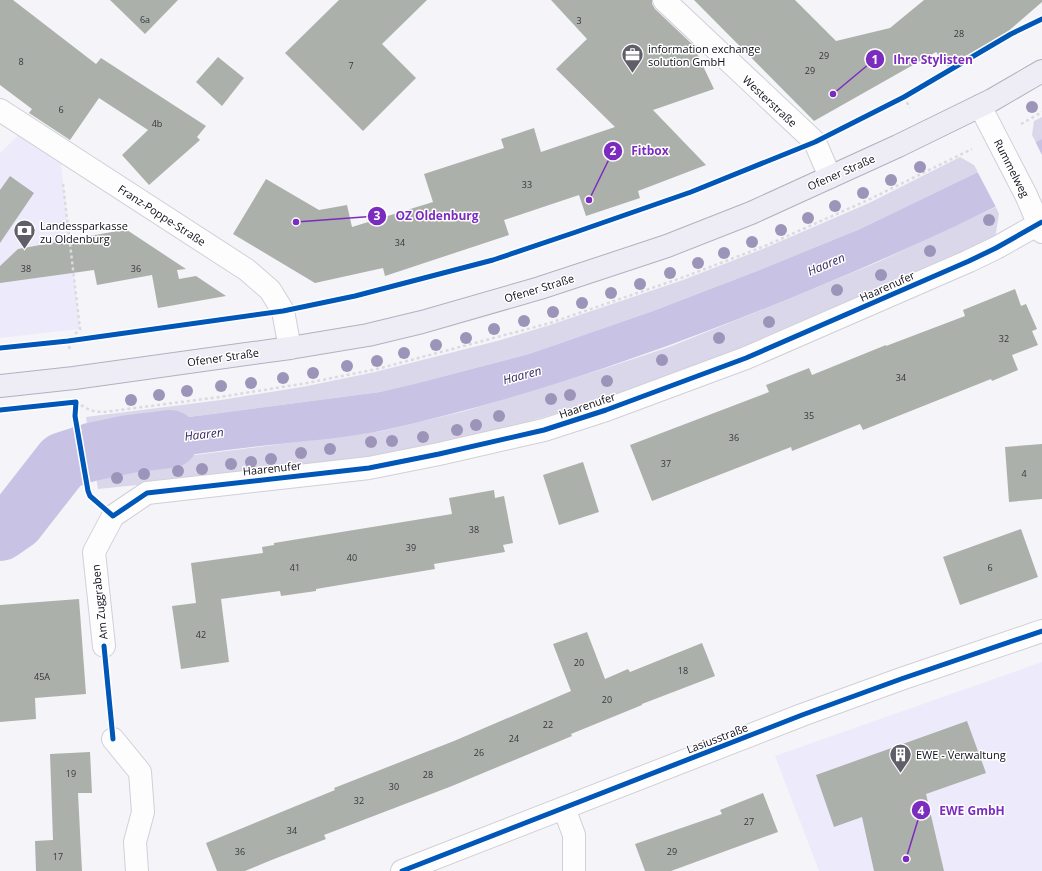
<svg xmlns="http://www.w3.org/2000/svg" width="1042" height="871" viewBox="0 0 1042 871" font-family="'Open Sans',sans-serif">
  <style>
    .built { fill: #edebfb }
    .green { fill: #dbd7eb }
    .water { fill: #c8c2e5 }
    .pier { fill: #f5f4f9 }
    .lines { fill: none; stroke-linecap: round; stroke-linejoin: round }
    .river { stroke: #c8c2e5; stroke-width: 58 }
    .building { fill: #acb0aa }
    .minor-casing { stroke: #d1cfd8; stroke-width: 24 }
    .major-casing { stroke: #b3b0bf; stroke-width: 24 }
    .path { stroke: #dbdadd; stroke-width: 2.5; stroke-dasharray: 3 3; stroke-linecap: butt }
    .minor { stroke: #fefdfe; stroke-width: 22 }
    .major { stroke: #eeecf5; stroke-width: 22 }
    .cycleway-casing { stroke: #fff; stroke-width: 8 }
    .cycleway { stroke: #0057b8; stroke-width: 5 }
    .tree { fill: #9d95b9 }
    .labels { text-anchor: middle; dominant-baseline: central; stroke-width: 3; stroke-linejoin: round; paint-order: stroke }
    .number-label { font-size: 9px; fill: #37363e }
    .poi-label { font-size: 11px; fill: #100e1a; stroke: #fff; text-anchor: start }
    .street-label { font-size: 11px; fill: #100e1a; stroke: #fff }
    .water-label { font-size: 12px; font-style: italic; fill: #372861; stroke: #fff }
    .leader { fill: none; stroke: #7b2cbf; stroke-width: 1.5 }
    .callout-dot { fill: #7b2cbf; stroke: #fff; stroke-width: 1.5 }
    .mark-label { font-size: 12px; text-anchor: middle; font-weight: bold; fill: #fff }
    .callout-label { font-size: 12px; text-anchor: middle; font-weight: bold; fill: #7b2cbf; stroke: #fff; stroke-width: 3; stroke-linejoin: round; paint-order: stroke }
  </style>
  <rect width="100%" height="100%" fill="#f5f4f9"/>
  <!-- built -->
  <path class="built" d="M 27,127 L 59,148 L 80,329 L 0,338 L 0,153 Z
    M 1042,662 L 1042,871 L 819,871 L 775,756 Z"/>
  <!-- green -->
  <path class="green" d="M 1042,117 L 1042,139 L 1036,143 L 1032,135 L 1034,121 Z
    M 960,157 L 974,165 L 978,172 L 860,229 L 757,271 L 653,311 L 529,354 L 418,383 L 380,392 L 120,426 L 88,433 L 86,417 L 221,400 L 307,386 L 375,372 L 497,341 L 550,325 L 683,280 L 765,248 L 869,203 Z
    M 996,207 L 999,214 L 995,239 C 843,305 691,376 530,421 C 511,427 491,433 471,438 C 348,465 223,476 98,489 L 95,471 L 132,463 L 382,431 L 465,411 L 606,368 L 669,347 L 774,305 L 878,262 Z"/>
  <!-- water -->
  <path class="water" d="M 1042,139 L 1042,183 C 968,222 892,256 815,288 C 676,346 533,397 385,430 C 351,437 315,440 280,444 C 231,449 182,456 132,463 L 95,471 L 88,433 L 120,426 L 380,392 L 418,383 L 529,354 L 653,311 L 757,271 L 860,229 L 978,172 Z"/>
  <!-- pier -->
  <path class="pier" d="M 1035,141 L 1042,155 L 1042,186 L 997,209 L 977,171 Z"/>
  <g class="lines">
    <!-- river -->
    <path class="river" d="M 0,532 L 16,521 L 63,461 L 91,452 L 129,444 L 170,439"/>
  </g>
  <!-- building -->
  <path class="building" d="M 0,0 L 13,0 L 96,64 L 101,58 L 206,126 L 197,137 L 200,140 L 149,185 L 122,155 L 148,130 L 99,98 L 70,140 L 29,113 L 32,109 L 0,85 Z
    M 110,0 L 178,0 L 145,34 Z
    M 339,0 L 427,0 L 382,44 L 416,78 L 363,131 L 285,53 Z
    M 551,0 L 652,0 L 652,4 L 655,9 L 693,45 L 714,89 L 653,110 L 706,165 L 638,191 L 640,198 L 586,216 L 579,195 L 504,220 L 509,235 L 385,276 L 383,268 L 315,283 L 233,234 L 266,179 L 319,210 L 347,205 L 352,227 L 433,202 L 424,174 L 504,148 L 501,139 L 534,128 L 541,152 L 615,127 L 556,69 L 587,39 Z
    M 694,0 L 795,0 L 836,41 L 890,28 L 924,0 L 1042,0 L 1042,2 L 998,40 L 949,68 L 936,52 L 814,121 Z
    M 218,57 L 244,78 L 222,106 L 196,82 Z
    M 10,176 L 34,193 L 0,243 L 0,190 Z
    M 123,230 L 127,230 L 186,269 L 177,270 L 179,279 L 196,276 L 226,296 L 158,308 L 152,275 L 97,285 L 94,270 L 0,283 L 0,266 L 18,249 Z
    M 1015,289 L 1021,306 L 1026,304 L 1037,329 L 1032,331 L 1038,345 L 1012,355 L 1018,370 L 992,381 L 991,379 L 863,430 L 860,424 L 792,451 L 791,447 L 652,501 L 630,445 L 769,392 L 766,385 L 809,368 L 812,375 L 886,345 L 886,346 L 965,316 L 963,310 Z
    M 1042,444 L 1042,499 L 1009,502 L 1005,447 Z
    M 583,462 L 599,512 L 559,525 L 543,475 Z
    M 494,490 L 495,498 L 504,496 L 513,543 L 503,545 L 505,552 L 434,564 L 435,569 L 316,589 L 316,591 L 281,596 L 280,591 L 221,599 L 229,662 L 181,669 L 172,606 L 196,603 L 191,563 L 263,553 L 262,547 L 274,545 L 274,543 L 452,514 L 449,498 Z
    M 1021,529 L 1038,577 L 960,605 L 943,557 Z
    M 79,599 L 86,694 L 35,698 L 36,719 L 0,722 L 0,605 Z
    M 587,632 L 605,679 L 628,669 L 630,672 L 702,643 L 715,676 L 642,704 L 642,705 L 571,734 L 572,736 L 452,786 L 324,835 L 326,839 L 274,859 L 245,871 L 217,871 L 206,843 L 335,790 L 334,788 L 454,741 L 571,691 L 553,644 Z
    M 967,721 L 986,773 L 926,794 L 944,871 L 874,871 L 862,817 L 834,827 L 816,775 Z
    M 90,752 L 92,793 L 78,793 L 82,871 L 36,871 L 35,841 L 53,840 L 50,754 Z
    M 763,793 L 778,832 L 671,871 L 645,871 L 635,844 L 722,814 L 720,810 Z"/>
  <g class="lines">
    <defs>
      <path id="minor" d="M 664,0 L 815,142 L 830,177
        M 980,106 L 1026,195 L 1042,232
        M 0,110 L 247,270 L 270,290 L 283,311 L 290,348
        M 104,646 L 94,552 L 113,516 L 147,493 L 369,468 L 439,454 L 544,430 L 606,410 L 746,358 L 969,261 L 996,248 L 1042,222
        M 113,739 L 140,772 L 143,812 L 135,842 L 137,871
        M 564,808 L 574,835 L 574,871
        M 402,871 L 802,715 L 901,679 L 1042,631"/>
      <path id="major" d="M 0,386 L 74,378 L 290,348 L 368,335 L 422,322 L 540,288 L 667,246 L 751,213 L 898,146 L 992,100 L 1042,71"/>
    </defs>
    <!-- minor casing -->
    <use href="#minor" class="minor-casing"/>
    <!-- major casing -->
    <use href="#major" class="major-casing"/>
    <!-- path -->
    <path class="path" d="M 904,97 L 910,108
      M 1021,124 L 1042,112
      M 63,184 L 80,329 L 68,341 L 70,351
      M 81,405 C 88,410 95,412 104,412 L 220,397 L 307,383 L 377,369 L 550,323 L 684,277 L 765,246 L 868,200 L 972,149"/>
    <!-- minor -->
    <use href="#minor" class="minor"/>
    <!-- major -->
    <use href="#major" class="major"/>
    <defs>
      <path id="cycleway" d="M 0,348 L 68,341 L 283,311 L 355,296 L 493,260 L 576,232 L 691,192 L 815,142 L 904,97 L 1011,34 L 1042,19
        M 0,410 L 76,402 L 75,416 L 88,491 L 90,496 L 113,516 L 147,493 L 369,468 L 439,454 L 544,430 L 606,410 L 746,358 L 969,261 L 996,248 L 1042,222
        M 104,646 L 113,739
        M 402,871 L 802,715 L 901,679 L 1042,631"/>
    </defs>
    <!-- cycleway casing -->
    <use href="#cycleway" class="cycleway-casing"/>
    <!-- cycleway -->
    <use href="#cycleway" class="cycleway"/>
  </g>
  <!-- trees -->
  <g class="tree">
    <circle cx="1032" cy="107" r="6"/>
    <circle cx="920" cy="167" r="6"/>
    <circle cx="891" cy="180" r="6"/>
    <circle cx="863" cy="193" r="6"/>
    <circle cx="835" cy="206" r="6"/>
    <circle cx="808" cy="218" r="6"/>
    <circle cx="989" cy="220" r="6"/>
    <circle cx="781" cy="230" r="6"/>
    <circle cx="752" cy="242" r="6"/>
    <circle cx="930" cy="251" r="6"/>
    <circle cx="724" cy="253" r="6"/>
    <circle cx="698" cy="263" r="6"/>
    <circle cx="670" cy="273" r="6"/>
    <circle cx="881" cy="275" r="6"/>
    <circle cx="640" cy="284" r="6"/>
    <circle cx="837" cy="290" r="6"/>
    <circle cx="611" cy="293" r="6"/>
    <circle cx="582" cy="303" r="6"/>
    <circle cx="553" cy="312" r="6"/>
    <circle cx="524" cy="321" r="6"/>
    <circle cx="769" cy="322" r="6"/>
    <circle cx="494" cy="329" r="6"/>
    <circle cx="466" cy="338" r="6"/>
    <circle cx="719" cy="338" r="6"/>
    <circle cx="436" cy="345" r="6"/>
    <circle cx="404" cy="353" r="6"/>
    <circle cx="662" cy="360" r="6"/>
    <circle cx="377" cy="361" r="6"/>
    <circle cx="347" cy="366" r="6"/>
    <circle cx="313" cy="373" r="6"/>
    <circle cx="283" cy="378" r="6"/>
    <circle cx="607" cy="381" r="6"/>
    <circle cx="251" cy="383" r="6"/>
    <circle cx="221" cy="386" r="6"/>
    <circle cx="187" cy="391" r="6"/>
    <circle cx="159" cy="395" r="6"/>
    <circle cx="570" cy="395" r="6"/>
    <circle cx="551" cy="399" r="6"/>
    <circle cx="131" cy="400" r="6"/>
    <circle cx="499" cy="416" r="6"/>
    <circle cx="476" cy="425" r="6"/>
    <circle cx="457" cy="430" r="6"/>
    <circle cx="423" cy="437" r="6"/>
    <circle cx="392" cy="441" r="6"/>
    <circle cx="371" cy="442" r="6"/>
    <circle cx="330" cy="449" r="6"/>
    <circle cx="301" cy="453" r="6"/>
    <circle cx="271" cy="459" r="6"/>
    <circle cx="251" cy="462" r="6"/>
    <circle cx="231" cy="464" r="6"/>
    <circle cx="202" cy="469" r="6"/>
    <circle cx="178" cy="471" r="6"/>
    <circle cx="144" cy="474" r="6"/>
    <circle cx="117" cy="478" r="6"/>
  </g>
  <!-- icons -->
  <defs>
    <symbol id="office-pin" viewBox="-11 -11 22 30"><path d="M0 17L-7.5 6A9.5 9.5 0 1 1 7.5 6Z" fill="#605e68" stroke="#fff"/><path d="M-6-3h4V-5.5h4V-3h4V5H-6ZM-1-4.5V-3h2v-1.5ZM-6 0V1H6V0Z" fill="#fff"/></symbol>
    <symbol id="bank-pin" viewBox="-11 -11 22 30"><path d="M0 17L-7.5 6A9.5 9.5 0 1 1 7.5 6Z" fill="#605e68" stroke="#fff"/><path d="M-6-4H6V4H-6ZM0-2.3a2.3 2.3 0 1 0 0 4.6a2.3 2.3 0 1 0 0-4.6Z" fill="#fff"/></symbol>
    <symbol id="building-pin" viewBox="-11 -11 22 30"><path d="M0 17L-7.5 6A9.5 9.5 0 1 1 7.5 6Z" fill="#605e68" stroke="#fff"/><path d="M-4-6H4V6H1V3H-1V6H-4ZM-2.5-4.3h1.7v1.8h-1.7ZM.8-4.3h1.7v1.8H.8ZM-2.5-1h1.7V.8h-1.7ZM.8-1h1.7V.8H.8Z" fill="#fff"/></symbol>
  </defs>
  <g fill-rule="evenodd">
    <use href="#office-pin" x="620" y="42" width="25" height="34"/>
    <use href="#bank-pin" x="12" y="218" width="25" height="34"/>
    <use href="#building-pin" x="888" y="742" width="25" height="34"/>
  </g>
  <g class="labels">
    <!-- number labels -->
    <g class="number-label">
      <text x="145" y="19">6a</text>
      <text x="579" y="20">3</text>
      <text x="959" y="33">28</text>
      <text x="824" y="55">29</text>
      <text x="21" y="61">8</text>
      <text x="351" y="65">7</text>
      <text x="810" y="70">29</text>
      <text x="61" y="109">6</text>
      <text x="157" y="123">4b</text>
      <text x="527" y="184">33</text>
      <text x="400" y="242">34</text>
      <text x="26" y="268">38</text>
      <text x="136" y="268">36</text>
      <text x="1004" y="338">32</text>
      <text x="901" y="377">34</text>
      <text x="809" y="415">35</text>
      <text x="734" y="437">36</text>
      <text x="666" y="463">37</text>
      <text x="1024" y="473">4</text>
      <text x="474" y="529">38</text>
      <text x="411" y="547">39</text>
      <text x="352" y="557">40</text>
      <text x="295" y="567">41</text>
      <text x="990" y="567">6</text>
      <text x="201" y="634">42</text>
      <text x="579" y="662">20</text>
      <text x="683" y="670">18</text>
      <text x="42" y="676">45A</text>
      <text x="607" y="699">20</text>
      <text x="548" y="724">22</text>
      <text x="514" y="738">24</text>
      <text x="479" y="752">26</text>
      <text x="71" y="773">19</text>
      <text x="428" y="774">28</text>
      <text x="394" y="786">30</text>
      <text x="359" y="800">32</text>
      <text x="749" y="821">27</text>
      <text x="292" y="830">34</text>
      <text x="240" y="851">36</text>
      <text x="672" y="851">29</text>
      <text x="58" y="856">17</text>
    </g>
    <!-- poi labels -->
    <g class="poi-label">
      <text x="648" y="48">information exchange<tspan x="648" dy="13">solution GmbH</tspan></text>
      <text x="40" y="225">Landessparkasse<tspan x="40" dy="13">zu Oldenburg</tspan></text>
      <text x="916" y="754">EWE - Verwaltung</text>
    </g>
    <!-- street labels -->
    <g class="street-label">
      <text transform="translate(770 101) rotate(43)">Westerstraße</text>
      <text transform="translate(1012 168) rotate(63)">Rummelweg</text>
      <text transform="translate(841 172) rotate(-24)">Ofener Straße</text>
      <text transform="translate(162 215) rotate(33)">Franz-Poppe-Straße</text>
      <text transform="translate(887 286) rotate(-24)">Haarenufer</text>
      <text transform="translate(539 288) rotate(-17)">Ofener Straße</text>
      <text transform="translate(223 357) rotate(-8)">Ofener Straße</text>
      <text transform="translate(587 405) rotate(-19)">Haarenufer</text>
      <text transform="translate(272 468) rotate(-6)">Haarenufer</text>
      <text transform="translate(99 602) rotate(-96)">Am Zuggraben</text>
      <text transform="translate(717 738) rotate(-21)">Lasiusstraße</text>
    </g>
    <!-- water labels -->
    <g class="water-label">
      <text transform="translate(826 264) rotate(-23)">Haaren</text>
      <text transform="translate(522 375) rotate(-15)">Haaren</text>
      <text transform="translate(204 434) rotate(-7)">Haaren</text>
    </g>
  </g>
  <!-- callouts -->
  <path class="leader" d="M833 94L875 59M589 200L613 151M296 222L377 216M906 859L921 810"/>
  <g class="callout-dot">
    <circle cx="833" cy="94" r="4"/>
    <circle cx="589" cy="200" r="4"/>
    <circle cx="296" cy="222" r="4"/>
    <circle cx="906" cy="859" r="4"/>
    <circle cx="875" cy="59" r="10"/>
    <circle cx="613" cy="151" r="10"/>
    <circle cx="377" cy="216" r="10"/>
    <circle cx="921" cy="810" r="10"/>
  </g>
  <g class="mark-label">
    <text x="875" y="64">1</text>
    <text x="613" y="155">2</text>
    <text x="377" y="220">3</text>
    <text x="921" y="815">4</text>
  </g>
  <g class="callout-label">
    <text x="933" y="64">Ihre Stylisten</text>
    <text x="650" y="155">Fitbox</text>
    <text x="437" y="220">OZ Oldenburg</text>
    <text x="972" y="815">EWE GmbH</text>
  </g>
</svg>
